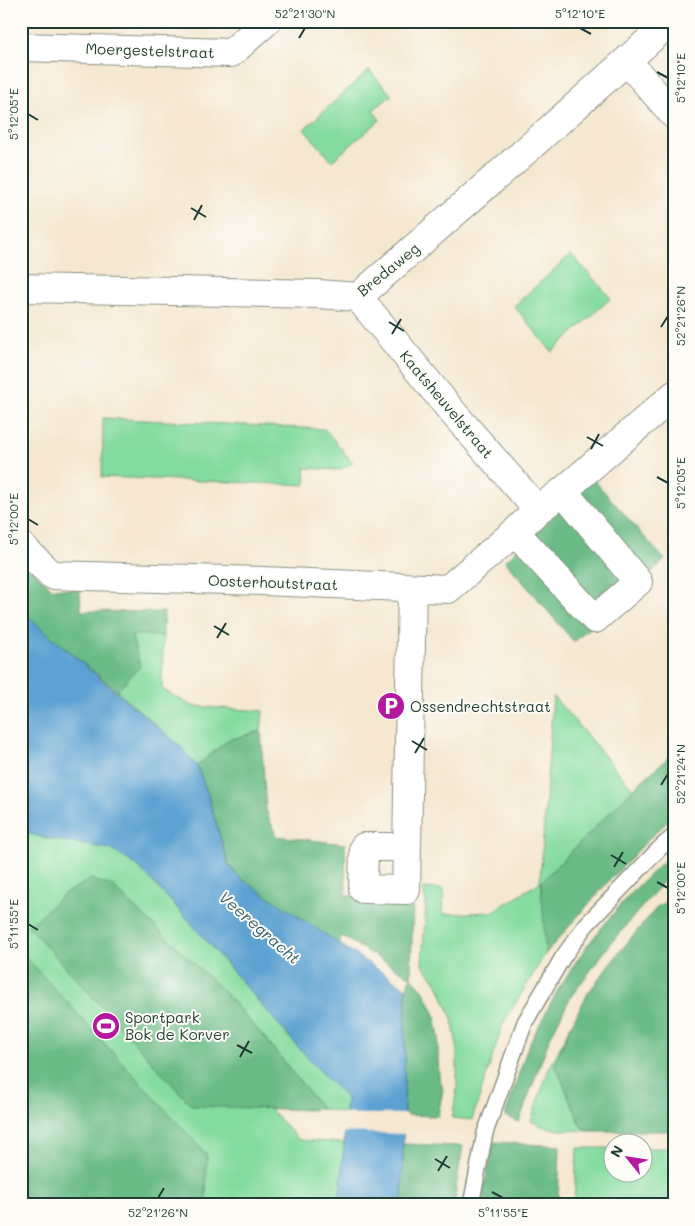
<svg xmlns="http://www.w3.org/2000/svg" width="695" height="1226" viewBox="0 0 695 1226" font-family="Mali,sans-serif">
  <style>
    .green { fill: #84db9f; stroke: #528c6a }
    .forest { fill: #6bbb86; stroke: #457c5d }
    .water { fill: #5ca1d1; stroke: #3e6f82 }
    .pier { fill: #f5e7d0 }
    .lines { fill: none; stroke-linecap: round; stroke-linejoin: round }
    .service-casing { stroke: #8a9282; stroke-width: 18 }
    .minor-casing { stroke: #8a9282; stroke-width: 30 }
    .service { stroke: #fff; stroke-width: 15 }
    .minor { stroke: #fff; stroke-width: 28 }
    .ticks { fill: none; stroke: #1f3d34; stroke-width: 2 }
    .labels { text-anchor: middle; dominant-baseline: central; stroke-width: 4; stroke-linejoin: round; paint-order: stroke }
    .street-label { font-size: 15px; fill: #1f3d34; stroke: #fdfcf7 }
    .poi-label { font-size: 15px; fill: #1f3d34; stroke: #fdfcf7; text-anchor: start }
    .water-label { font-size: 16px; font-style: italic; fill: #34606b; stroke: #fdfcf7 }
    .neatline { fill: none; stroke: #1f3d34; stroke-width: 2 }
    .ticks-label { font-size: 12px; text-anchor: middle; fill: #1f3d34 }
  </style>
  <rect width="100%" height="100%" fill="#fdfcf7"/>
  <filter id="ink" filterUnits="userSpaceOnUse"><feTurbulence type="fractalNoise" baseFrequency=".02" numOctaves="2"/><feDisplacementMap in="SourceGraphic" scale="10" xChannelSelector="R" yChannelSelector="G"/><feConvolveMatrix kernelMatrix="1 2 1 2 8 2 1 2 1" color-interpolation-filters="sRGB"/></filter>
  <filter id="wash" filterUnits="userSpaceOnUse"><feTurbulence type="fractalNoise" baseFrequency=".0096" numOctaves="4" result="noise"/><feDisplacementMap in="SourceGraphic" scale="20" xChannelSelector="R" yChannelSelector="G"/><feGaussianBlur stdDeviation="1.12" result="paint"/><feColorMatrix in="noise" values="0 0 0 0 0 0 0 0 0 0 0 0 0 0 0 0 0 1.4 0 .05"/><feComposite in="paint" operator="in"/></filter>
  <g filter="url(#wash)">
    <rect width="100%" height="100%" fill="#f5e7d0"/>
    <!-- green -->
    <path class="green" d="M 369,70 L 392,95 L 373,110 L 380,120 L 332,161 L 304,129 Z
      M 571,254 L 611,298 L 552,352 L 514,306 Z
      M 103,418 L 325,429 L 353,463 L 339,470 L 305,468 L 306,485 L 102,477 Z
      M 131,634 L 163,636 L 162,689 L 192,706 L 263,711 L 261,731 L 228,740 L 197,766 L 180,746 L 117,691 L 140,666 Z
      M 553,696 L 633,789 L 541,882 L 546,953 L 503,1024 L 472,1120 L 452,1118 L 457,1089 L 457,1045 L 452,1019 L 439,986 L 422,964 L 426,902 L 422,888 L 444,889 L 443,914 L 492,912 L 540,882 Z
      M 21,831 L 45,838 L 110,849 L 138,866 L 191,923 L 292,1040 L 328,1080 L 346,1098 L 345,1113 L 322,1109 L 264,1037 L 221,989 L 112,886 L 65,894 L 299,1140 L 344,1143 L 339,1205 L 21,1205 Z
      M 571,1025 L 555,1064 L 582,1128 L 589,1131 C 568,1130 550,1132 531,1121 L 548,1071 Z
      M 577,1148 L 612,1148 L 612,1174 L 642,1174 L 643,1148 L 674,1148 L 674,1205 L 574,1205 Z"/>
    <!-- forest -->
    <path class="forest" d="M 593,479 L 665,560 L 574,642 L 505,561 Z
      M 21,559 L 51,588 L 80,590 L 81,611 L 164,612 L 163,636 L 131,635 L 140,666 L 117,691 L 21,611 Z
      M 261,731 L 266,810 L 276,836 L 345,844 L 346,895 L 413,901 L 411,977 L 423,989 L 435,1015 L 439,1037 L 438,1054 L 439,1077 L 443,1089 L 438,1116 L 404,1115 L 406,988 L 411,977 L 341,936 L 339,944 L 240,878 L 229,865 L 207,792 L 197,766 L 228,740 Z
      M 674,752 L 674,815 L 650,838 L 606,884 L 546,953 L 541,882 L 633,789 Z
      M 674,851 L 674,872 L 663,882 L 608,947 L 570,998 L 549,1040 L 519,1122 L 505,1116 L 528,1046 L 559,988 L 586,947 L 627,897 Z
      M 91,879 L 112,886 L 221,989 L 264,1037 L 322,1109 L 308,1110 L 192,1106 L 28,926 L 36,920 L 64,894 Z
      M 674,898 L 674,1131 L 589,1131 L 582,1128 L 555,1064 L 571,1025 L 588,993 L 621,950 L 658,906 Z
      M 21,952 L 207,1155 L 206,1205 L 21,1205 Z
      M 494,1142 L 560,1146 L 558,1205 L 483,1205 L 483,1191 Z
      M 403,1144 L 463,1146 L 456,1187 L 455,1205 L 402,1205 Z"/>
    <!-- water -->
    <path class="water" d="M 21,611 L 180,746 L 197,766 L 207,792 L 228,865 L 240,878 L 406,988 L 402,1205 L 339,1205 L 344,1143 L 345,1113 L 346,1098 L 328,1080 L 292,1040 L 191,923 L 138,866 L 110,849 L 45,838 L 21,831 Z"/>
    <!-- pier -->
    <path class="pier" d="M 342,1114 L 406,1114 L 406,1134 L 342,1132 Z"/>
  </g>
  <g filter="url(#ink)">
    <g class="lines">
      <defs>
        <path id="service" d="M 471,1205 L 485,1133 L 525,1022 L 563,957 L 586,925 L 661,847 L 674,836"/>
        <path id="minor" d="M 21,47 L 231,53 L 267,21
          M 627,61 L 674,115
          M 21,288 L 318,294 L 358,297 L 522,154 L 671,21
          M 358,297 L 455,415 L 538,510
          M 515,532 L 595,619 L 638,582 L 563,491
          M 21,546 L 52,575 L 263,581 L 448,589 L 515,532 L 538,510 L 563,491 L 674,395
          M 407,847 L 364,847 L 363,889 L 406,890 L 407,847 L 412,588"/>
      </defs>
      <!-- service casing -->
      <use href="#service" class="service-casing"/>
      <!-- minor casing -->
      <use href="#minor" class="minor-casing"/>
      <!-- service -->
      <use href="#service" class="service"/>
      <!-- minor -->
      <use href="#minor" class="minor"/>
    </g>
  </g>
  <!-- ticks -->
  <path class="ticks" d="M 580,28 L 591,34M 299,38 L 305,28M 657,72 L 668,78M 28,114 L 38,120M 191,208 L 206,217M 194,220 L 202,205M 389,322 L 404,331M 661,327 L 668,316M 392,334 L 401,319M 587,437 L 603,446M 591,449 L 599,434M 657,477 L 668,483M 28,519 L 38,525M 214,626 L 229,635M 217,638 L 226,623M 412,741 L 427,750M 415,753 L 424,738M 661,785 L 668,774M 611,855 L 626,864M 614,867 L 623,852M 657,882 L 668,888M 28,924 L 38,930M 237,1045 L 252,1053M 240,1057 L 249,1041M 435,1159 L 450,1168M 438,1171 L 447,1156M 492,1192 L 503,1198M 158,1198 L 164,1188"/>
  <!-- icons -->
  <defs>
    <symbol id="parking-disc" viewBox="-11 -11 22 22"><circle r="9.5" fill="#b5179e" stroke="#fdfcf7"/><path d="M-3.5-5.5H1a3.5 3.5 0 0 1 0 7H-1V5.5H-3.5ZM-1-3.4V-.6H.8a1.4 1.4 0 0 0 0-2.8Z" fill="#fff"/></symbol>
    <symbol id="stadium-disc" viewBox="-11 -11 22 22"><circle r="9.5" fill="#b5179e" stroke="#fdfcf7"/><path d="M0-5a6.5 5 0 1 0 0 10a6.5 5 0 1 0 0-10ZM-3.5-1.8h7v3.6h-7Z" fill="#fff"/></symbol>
  </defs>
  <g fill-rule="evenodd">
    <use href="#parking-disc" x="375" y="690" width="32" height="32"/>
    <use href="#stadium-disc" x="90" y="1010" width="32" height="32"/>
  </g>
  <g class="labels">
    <!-- street labels -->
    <g class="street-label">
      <text transform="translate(150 50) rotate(2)">Moergestelstraat</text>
      <text transform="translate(388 269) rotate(-39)">Bredaweg</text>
      <text transform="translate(447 404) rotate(50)">Kaatsheuvelstraat</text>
      <text transform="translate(273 582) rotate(2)">Oosterhoutstraat</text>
    </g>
    <!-- poi labels -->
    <g class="poi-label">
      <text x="410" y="706">Ossendrechtstraat</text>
      <text x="125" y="1017">Sportpark<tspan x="125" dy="17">Bok de Korver</tspan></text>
    </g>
    <!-- water labels -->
    <g class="water-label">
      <text transform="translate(260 927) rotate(41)">Veeregracht</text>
    </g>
  </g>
  <!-- margin -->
  <rect width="695" height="1226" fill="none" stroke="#fdfcf7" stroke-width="55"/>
  <!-- north arrow -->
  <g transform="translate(628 1158) rotate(300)"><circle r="24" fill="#fdfcf7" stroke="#a4b0a9"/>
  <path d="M0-4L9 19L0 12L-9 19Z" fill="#b5179e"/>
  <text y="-8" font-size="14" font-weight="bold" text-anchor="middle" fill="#1f3d34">N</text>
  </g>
  <rect x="28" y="28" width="640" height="1170" class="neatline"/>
  <g class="ticks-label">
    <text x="305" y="18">52°21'30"N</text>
    <text x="580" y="18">5°12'10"E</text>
    <text transform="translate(681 78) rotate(-90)" y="4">5°12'10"E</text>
    <text transform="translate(14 114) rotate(-90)" y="4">5°12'05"E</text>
    <text transform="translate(681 316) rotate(-90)" y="4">52°21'26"N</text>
    <text transform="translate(681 483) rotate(-90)" y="4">5°12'05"E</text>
    <text transform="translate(14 519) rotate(-90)" y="4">5°12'00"E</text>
    <text transform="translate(681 774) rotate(-90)" y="4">52°21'24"N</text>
    <text transform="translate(681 888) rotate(-90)" y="4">5°12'00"E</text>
    <text transform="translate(14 924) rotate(-90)" y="4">5°11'55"E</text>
    <text x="158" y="1217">52°21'26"N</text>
    <text x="503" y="1217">5°11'55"E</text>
  </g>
</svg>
